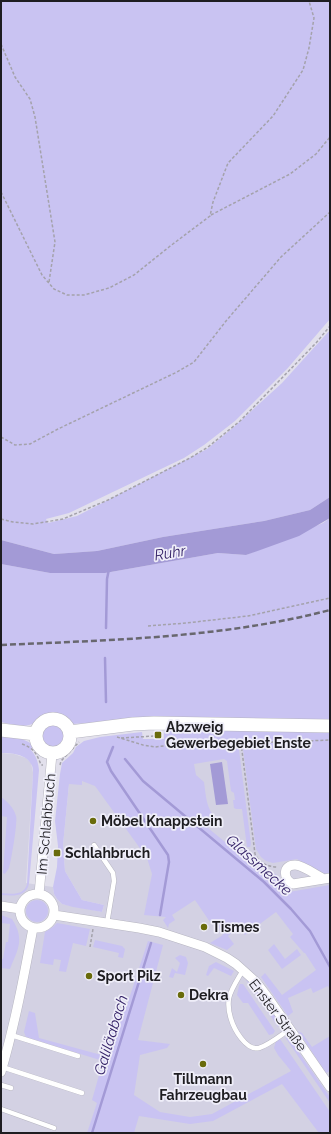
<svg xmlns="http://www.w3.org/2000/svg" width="331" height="1134" viewBox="0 0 331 1134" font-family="Raleway,sans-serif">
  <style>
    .built { fill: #d3d1e3 }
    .green { fill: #c9c3f2 }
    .water { fill: #a39ad6 }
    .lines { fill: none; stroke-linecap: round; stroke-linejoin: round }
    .stream { stroke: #a39ad6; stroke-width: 2.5 }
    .service-casing { stroke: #b7b6c1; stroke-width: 5.5 }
    .minor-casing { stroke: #b7b6c1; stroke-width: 10 }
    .secondary-casing { stroke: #b7b6c1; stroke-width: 14 }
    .path { stroke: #a4a2ab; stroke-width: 1.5; stroke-dasharray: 3 2; stroke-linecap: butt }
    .service { stroke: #fff; stroke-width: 4.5 }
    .minor { stroke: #fff; stroke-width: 9 }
    .secondary { stroke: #fff; stroke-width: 13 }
    .rail { stroke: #68676e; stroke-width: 2.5; stroke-dasharray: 6 3; stroke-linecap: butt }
    .poi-dot { fill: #696b0b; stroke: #efeef9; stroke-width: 1.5 }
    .labels { text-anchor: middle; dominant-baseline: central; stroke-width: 3.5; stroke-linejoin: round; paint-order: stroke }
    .poi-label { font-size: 14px; font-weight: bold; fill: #1e1d21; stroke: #efeef9; text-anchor: start }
    .street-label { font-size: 14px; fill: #1e1d21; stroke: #efeef9 }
    .water-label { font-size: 15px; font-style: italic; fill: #352368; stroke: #efeef9 }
  </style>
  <rect width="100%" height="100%" fill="#e2e0ec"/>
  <!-- built -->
  <path class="built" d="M 330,744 L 330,1133 L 1,1133 L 1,753 L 14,754 L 26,758 L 31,763 L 33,773 L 26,883 L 53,887 L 54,894 L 57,899 L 62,904 L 102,912 L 104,905 L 82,900 L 65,871 L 63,845 L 69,784 L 82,784 L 83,761 L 239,749 Z"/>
  <!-- green -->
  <path class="green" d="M 1,1 L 330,1 L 330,319 L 287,369 L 235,421 L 204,445 L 184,458 L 69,513 L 46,519 L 48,523 L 77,516 L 207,449 L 235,426 L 282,383 L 330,330 L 330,497 L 310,510 L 264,521 L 163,537 L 97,551 L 54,554 L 1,540 Z
    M 330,518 L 330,720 L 161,718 L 110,722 L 71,724 C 60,713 54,711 41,719 C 37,721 33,724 29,725 C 21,727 10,724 1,722 L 1,564 L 50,573 L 105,573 L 218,553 L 246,555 L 323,523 Z
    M 52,724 C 64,725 67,734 63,744 L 55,749 L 44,746 L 41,741 L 42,730 L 46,726 Z
    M 188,728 L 330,730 L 330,873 L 323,874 L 297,859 L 273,863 L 266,861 L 261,857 L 256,849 L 243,749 L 239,750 L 251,844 L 250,847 L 247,847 L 242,809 L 236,809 L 234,808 L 233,800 L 235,800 L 234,793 L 231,791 L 227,761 L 224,759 L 194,764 L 196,775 L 204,782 C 206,796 206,808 216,819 L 208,828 L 253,865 L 267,873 L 276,874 L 280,884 L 289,892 L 330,885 L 330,990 L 328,986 L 313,993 L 311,988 L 288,998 L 293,1012 L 288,1016 L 261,977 L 265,973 L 282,995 L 316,970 L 305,953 L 304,953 L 290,937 L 293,934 L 276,912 L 245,935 L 238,928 L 228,936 L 234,944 L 227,950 L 210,943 L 223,935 L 218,926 L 216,927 L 212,921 L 210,922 L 195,900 L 172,915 L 175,920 L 169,924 L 168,928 L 163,920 L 166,917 L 144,915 L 152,874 L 147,858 L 95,786 L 82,781 L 82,785 L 69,784 L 63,845 L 65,871 L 82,900 L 104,905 L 102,912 L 73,907 L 62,904 L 57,899 L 54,894 L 53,887 L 57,867 L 58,846 L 55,821 L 60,774 L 62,763 L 73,753 L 76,747 L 84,741 L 100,737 L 142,732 L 143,739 L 164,739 L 164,731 Z
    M 1,735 C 12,737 26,738 34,746 L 31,750 C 36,756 38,761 39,770 L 29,884 C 26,897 13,896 1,895 L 1,893 C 11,894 24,896 27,884 L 33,773 C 33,771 33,766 31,764 C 26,754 11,753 1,753 Z
    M 1,797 C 7,801 14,808 16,816 C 18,821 11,862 9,868 C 8,870 6,872 5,874 L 3,873 L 7,817 L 1,816 Z
    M26 911a11 11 0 1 1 22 0a11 11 0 1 1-22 0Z
    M 1,915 L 12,919 C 25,939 18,949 10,969 L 1,968 L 1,959 L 3,959 L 6,942 L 8,942 L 10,924 L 1,923 Z
    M 57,923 L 90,929 L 86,946 L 73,943 L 66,972 L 59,971 L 61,960 L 54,959 L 53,965 L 40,963 L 45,932 L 53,927 Z
    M 95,940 L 122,946 L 125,949 L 123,958 L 118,957 L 119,953 L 93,947 Z
    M 148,941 L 163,945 L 138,1040 L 170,1044 L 167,1048 L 140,1055 L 134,1095 L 160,1112 L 190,1117 L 212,1114 L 291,1071 L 278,1055 L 274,1048 L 276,1041 L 280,1039 L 330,1112 L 330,1133 L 319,1133 L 282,1084 L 213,1121 L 190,1124 L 139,1116 L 134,1133 L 87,1133 L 97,1103 L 92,1100 L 103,1061 L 26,1037 L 24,1032 L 29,1011 L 35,1013 L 39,1038 L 105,1056 L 114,1019 L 127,1005 Z
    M 274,944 L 285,959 L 297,949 L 301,955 L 282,969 L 268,950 Z
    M 180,955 L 186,957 L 188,963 L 185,975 L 175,973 L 173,978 L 169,977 L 172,968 L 177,972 L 180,963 L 175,958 Z
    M 216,962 L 234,971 L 231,976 L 214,968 L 208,976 L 206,975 L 209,966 Z
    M 246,980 L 248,980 L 261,996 L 279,1022 L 278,1027 Z
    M 240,984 L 243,984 L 275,1031 L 273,1034 L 269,1035 L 248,1003 L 243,1003 L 237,995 L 239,986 Z
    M 298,1031 L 302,1033 L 312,1047 L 330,1036 L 330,1071 L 326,1073 Z
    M 285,1037 L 289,1038 L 291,1041 L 330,1097 L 330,1103 Z"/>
  <!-- water -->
  <path class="water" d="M 330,497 L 330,518 L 299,536 L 246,555 L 218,553 L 105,573 L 50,573 L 1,564 L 1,540 L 54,554 L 97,551 L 163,537 L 264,521 L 310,510 Z
    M 222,762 L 228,804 L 216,805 L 210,764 Z"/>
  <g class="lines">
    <!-- stream -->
    <path class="stream" d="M 106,628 L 107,579 L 109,569
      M 105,658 L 106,702
      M 113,747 L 107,762 L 111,771 L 168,855 L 169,862 L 160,915
      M 125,759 L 143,781 L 264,882 L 291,909 L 310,931 L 330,967
      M 92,1133 L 151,943"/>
    <defs>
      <path id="service" d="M 94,845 L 113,873 L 114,881 L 107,923
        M 243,970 C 238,979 231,989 229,998 C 228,1004 229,1013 231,1019 C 234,1029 246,1051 259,1048 C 269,1045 281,1035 290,1029
        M 11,1035 L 78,1056
        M 2,1067 L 82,1093
        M 1,1085 L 11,1088
        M 1,1109 L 54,1128"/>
      <path id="minor" d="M 324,879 C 316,875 303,865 295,865 C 282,865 283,879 293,884 L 330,878
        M20 911a17 17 0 1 1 34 0a17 17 0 1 1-34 0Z
        M 39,894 L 52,754
        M 1,906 L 20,909
        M 54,915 L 139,928 L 159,932 L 205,947 L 227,958 L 236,964 L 256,982 L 269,999 L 330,1087
        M 1,1072 C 15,1024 24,976 33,928"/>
      <path id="secondary" d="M36 736a17 17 0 1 1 34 0a17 17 0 1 1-34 0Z
        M 1,730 L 36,734
        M 70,732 L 133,724 L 154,723 L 330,726"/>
    </defs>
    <!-- service casing -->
    <use href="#service" class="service-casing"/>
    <!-- minor casing -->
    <use href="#minor" class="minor-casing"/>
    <!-- secondary casing -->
    <use href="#secondary" class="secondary-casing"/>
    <!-- path -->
    <path class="path" d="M 1,44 L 15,77 L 30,99 L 35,117 L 55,242 L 49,282
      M 1,192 L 42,275 L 54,289 L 67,295 L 84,295 L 109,288 L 134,275 L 169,247 L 210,216 L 213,202 L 228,163 L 273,116 L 303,70 L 309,48 L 314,18 L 309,1
      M 211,215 L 290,174 L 316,154 L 330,137
      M 1,437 L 15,445 L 30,444 L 58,429 L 177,372 L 194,362 L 226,321 L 281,257 L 330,212
      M 1,519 L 13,522 L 33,524 L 63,519 L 108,500 L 190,458 L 208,447 L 240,421 L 316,343 L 330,326
      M 148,626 L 186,623 L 248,616 L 330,598
      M 117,737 L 143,745 L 155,747 L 188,743 L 283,742 L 330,740
      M 121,738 L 155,736
      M 241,743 L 255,854 C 259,863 268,867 278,867
      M 22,744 C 34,748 37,754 41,765 L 43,765
      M 60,765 L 61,761 L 79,742
      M 90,947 L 93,929"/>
    <!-- service -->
    <use href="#service" class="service"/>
    <!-- minor -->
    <use href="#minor" class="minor"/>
    <!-- secondary -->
    <use href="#secondary" class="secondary"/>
    <!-- rail -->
    <path class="rail" d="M 1,645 C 111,640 223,638 330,610"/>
  </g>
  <!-- markers -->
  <g class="poi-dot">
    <rect x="154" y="731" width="8" height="8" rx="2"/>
    <circle cx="93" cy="821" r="4"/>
    <rect x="53" y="849" width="8" height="8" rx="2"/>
    <circle cx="204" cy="927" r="4"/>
    <circle cx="89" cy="976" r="4"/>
    <circle cx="181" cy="995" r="4"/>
    <circle cx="203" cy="1064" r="4"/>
  </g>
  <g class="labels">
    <!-- poi labels -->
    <g class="poi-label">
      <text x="166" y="727">Abzweig<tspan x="166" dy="16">Gewerbegebiet Enste</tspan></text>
      <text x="101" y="821">Möbel Knappstein</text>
      <text x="65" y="853">Schlahbruch</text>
      <text x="212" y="927">Tismes</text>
      <text x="97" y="976">Sport Pilz</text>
      <text x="189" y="995">Dekra</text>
      <text x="203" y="1079" text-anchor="middle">Tillmann<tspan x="203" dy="16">Fahrzeugbau</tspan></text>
    </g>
    <!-- street labels -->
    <g class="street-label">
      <text transform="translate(46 824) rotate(-85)">Im Schlahbruch</text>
      <text transform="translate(278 1015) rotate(53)">Enster Straße</text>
    </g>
    <!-- water labels -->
    <g class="water-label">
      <text transform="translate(170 553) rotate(-9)">Ruhr</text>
      <text transform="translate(259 865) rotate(42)">Glassmecke</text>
      <text transform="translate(111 1035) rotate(-73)">Galiläabach</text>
    </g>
  </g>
  <!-- border -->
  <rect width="331" height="1134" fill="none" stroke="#1e1d21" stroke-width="4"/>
</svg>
